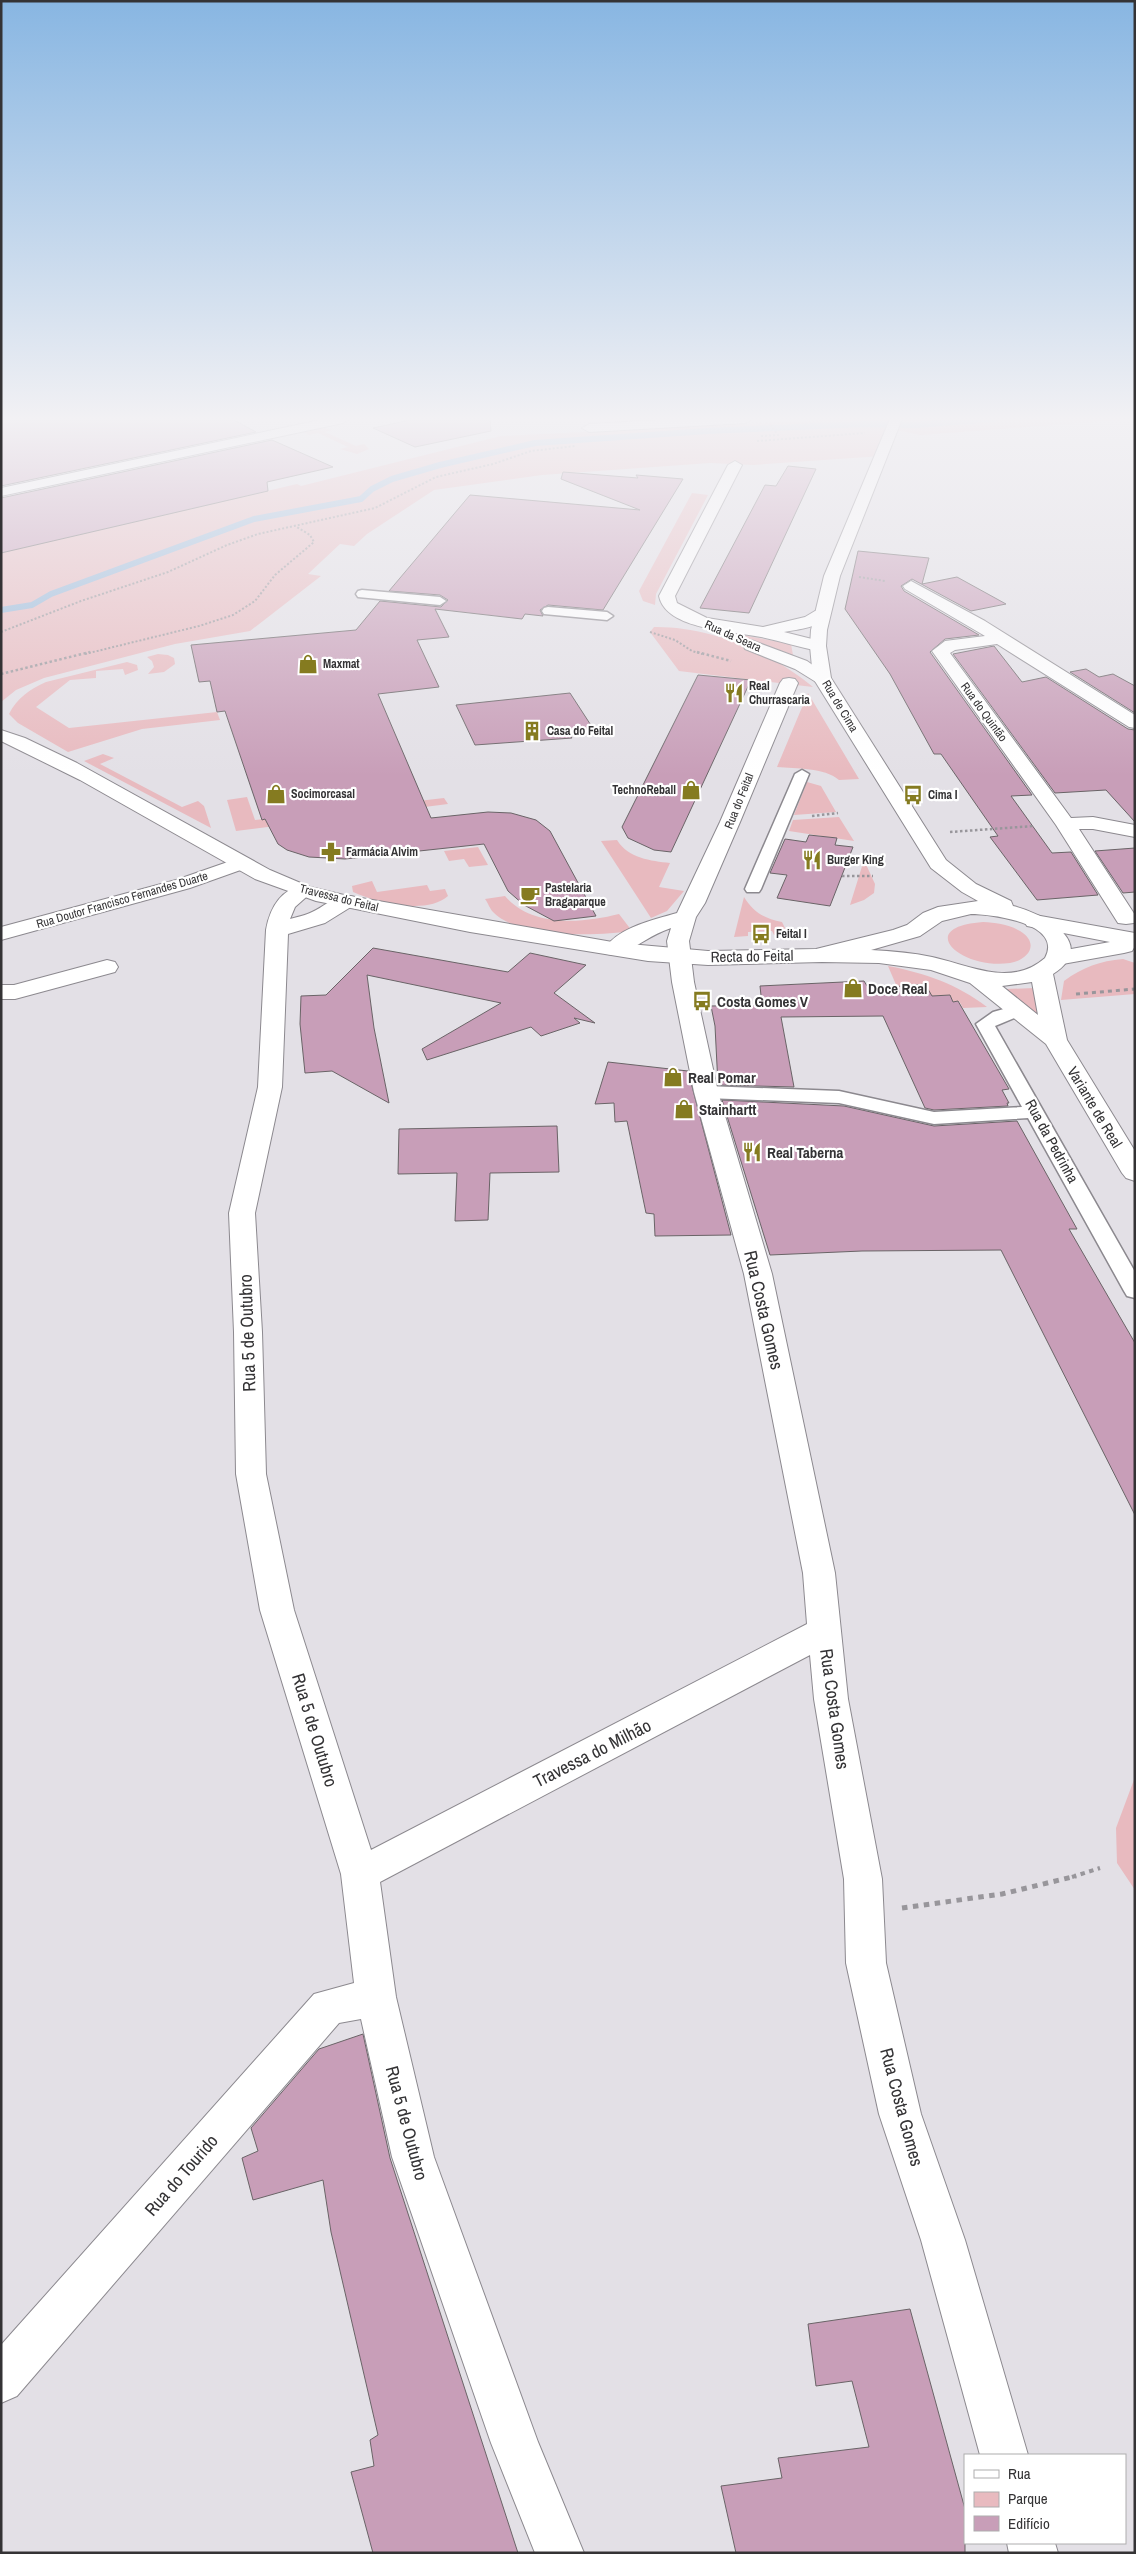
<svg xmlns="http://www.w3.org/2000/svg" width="1136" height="2554" viewBox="0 0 1136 2554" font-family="'Archivo Narrow',sans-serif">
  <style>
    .green { fill: #e8babf }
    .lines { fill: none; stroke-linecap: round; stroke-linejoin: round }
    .stream { stroke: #98b9da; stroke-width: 6 }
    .building { fill: #c89eb8; stroke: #6a6467 }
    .service-casing { stroke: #8c898f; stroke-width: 3 }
    .minor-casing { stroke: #8c898f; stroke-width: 2 }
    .tertiary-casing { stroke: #8c898f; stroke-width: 2 }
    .primary-casing { stroke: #8c898f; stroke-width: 2 }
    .path-far4 { stroke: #98969b; stroke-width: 2; stroke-dasharray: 2 2; stroke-linecap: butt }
    .path-far3 { stroke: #98969b; stroke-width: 2.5; stroke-dasharray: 2.5 2.5; stroke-linecap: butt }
    .path-far2 { stroke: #98969b; stroke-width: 3; stroke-dasharray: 4 4; stroke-linecap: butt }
    .path-far1 { stroke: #98969b; stroke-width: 4; stroke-dasharray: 4.5 4.5; stroke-linecap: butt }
    .path { stroke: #98969b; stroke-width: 5; stroke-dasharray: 5.5 5.5; stroke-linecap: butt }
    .service { fill: #fff; fill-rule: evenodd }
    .minor { fill: #fff; fill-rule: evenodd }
    .tertiary { fill: #fff; fill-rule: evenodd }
    .primary { fill: #fff; fill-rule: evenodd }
    .labels { text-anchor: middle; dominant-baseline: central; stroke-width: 4.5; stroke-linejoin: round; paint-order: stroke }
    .far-street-label { font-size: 12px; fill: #343335; stroke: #fff }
    .far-poi-label { font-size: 12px; font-weight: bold; fill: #343335; stroke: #fff; text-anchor: start }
    .street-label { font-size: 15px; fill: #343335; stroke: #fff }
    .poi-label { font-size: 15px; font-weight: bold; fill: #343335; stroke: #fff; text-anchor: start }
    .near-street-label { font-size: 18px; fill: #343335; stroke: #fff }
  </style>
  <rect width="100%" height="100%" fill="#e3e0e6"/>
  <!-- green -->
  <path class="green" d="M 847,419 L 1135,419 L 920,435 L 892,429 L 882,456 L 753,465 L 710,463 L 542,475 L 434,490 L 367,534 L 354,546 L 340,544 L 308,574 L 321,576 L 250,631 L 175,644 L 44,678 L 16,690 L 1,702 L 1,553 L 297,484 L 301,486 L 501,436 Z
    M 325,428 L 332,430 L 325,432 L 356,446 L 364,444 L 369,449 L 357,454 L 340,449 L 348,447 L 318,433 L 309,435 L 304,432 L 309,429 Z
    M 692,493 L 708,495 L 656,594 L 655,605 L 643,601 L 639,591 Z
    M 654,627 C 708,626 772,652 813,687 L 679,671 L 650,632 Z
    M 731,633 L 791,644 L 793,655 Z
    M 158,654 L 168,655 L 174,658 L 175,664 L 164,672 L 148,674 L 154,667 L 152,661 L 147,657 Z
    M 127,662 L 137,665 L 138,670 L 125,675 L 123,669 L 96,671 L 96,678 L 70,680 L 36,707 L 69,728 L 217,712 L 220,720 L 142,729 L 68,752 L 18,723 L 9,714 C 17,698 30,689 46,682 Z
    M 808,693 L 859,779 L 839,780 C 824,767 796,769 777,767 Z
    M 103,754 L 114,758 L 100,764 L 182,807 L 198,801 L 204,806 L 211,828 L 84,761 Z
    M 807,782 L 821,786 L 836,812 L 794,815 Z
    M 247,797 L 255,820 L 444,798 L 448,804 L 236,831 L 227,800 Z
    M 839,817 L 854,841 L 789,831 L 793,820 Z
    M 617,840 C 628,858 651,861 670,863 L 659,887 L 684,891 L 667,911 L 651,918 L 601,841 Z
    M 478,847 L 488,865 L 469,867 L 464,859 L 449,861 L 444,851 Z
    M 864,860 L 875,884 L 874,893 L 864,900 L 850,905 Z
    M 372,881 L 377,892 L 427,885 L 430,891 L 445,889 L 448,896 C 427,915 377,903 353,892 L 352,886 Z
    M 505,896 C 532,928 583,923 619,914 L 632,931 C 598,936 519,939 493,912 C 490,909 488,903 485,899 Z
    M 744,897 C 754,913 764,918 782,922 L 788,934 L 774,935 L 772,931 L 748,932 L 748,936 L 734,937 Z
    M 983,922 C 996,923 1008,924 1020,931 C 1040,943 1029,960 1010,963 C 961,970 913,927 983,922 Z
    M 1123,959 L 1135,963 L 1135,994 L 1061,1000 L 1064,981 C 1083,967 1100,961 1123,959 Z
    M 888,966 C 925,973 957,984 987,1007 L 963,1008 L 959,1001 L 953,1002 L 950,995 L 932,996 L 897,987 Z
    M 1035,988 L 1038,1015 L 1006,989 Z
    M 1135,1777 L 1135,1890 L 1117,1863 L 1116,1828 Z"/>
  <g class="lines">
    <!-- stream -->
    <path class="stream" d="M 1,610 L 32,605 L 51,594 L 254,519 L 361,499 L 372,489 L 392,479 L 440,465 L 535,443 L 707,431 L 862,424 L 915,425 L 994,419"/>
  </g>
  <!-- building -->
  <path class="building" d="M 1,419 L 232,419 L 256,432 L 1,486 Z
    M 415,419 L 490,419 L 491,431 L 415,447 L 373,428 Z
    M 272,440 L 333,467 L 267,482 L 268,491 L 1,553 L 1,498 Z
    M 788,466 L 816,469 L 749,613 L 700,608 L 765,485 L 776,486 Z
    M 563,472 L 638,478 L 636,475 L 683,479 L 603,610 L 548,605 L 540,610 L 543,616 L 525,614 L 522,619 L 435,609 L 449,637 L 417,640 L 439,687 L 378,694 L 431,818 L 488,812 L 511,813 L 536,820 L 550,831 L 596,916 L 554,921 L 524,905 L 508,891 L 484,844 L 345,859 L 309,857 L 287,850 L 278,844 L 265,819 L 262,820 L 225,711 L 217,712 L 210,681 L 199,682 L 191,645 L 356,630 L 380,601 L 441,607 L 448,600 L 440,595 L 389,591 L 470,495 L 640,510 L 561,479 Z
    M 858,551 L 929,558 L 922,584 L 957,577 L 1006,604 L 971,611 L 912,579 L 901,586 L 904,591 L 979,635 L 945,639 L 930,652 L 1032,795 L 1011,796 L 1052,853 L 1071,852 L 1098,895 L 1037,900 L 990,837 L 998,836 L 941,754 L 934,754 L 890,674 L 845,609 Z
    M 994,646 L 1022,682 L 1046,677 L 1128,729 L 1135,730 L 1135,822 L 1106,790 L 1055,793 L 953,654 Z
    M 1086,669 L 1099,677 L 1113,674 L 1135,686 L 1135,713 L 1070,672 Z
    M 698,675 L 751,680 L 671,852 L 654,850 L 628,838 L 622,827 Z
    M 570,693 L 596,733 L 570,735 L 572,738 L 475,745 L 456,705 Z
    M 809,835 L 837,838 L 835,845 L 853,847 L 830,906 L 777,898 L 787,875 L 770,873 L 785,839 L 806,842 Z
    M 1135,848 L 1135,892 L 1123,893 L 1095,851 Z
    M 373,948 L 508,972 L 530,953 L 586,965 L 554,993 L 595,1023 L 574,1018 L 580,1023 L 541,1036 L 531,1027 L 427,1060 L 422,1049 L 501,1003 L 367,975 L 374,1028 L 389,1103 L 332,1071 L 305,1073 L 300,1024 L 301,996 L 326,995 Z
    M 864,981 L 869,989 L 925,984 L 932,996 L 950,995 L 953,1002 L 958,1001 L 1009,1089 L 1002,1090 L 1009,1103 L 1007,1103 L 1008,1106 L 934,1110 L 925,1108 L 883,1016 L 781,1017 L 794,1087 L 718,1085 L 715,1026 L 711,1006 L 762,1005 L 760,986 Z
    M 608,1062 L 688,1071 L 731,1235 L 655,1236 L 654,1214 L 646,1213 L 627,1121 L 615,1122 L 614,1103 L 595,1104 Z
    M 722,1100 L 844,1106 L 934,1126 L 1017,1121 L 1077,1229 L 1069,1229 L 1135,1343 L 1135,1515 L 1001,1250 L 862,1251 L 770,1255 Z
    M 557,1126 L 559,1172 L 490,1173 L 488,1220 L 455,1221 L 457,1173 L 398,1174 L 399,1129 Z
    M 363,2034 L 390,2158 L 518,2553 L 373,2553 L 351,2472 L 374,2466 L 370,2440 L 378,2435 L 331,2232 L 323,2180 L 253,2200 L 242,2158 L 258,2151 L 251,2128 L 319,2049 Z
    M 910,2309 L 965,2509 L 965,2553 L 736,2553 L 721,2486 L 782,2478 L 778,2458 L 869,2447 L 852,2381 L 816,2386 L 808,2324 Z"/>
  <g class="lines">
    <defs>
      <path id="service" d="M 362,590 L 440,597 L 446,601 L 440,605 L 358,597 L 356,594 L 358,591 Z
        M 548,607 L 607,612 L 613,616 L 607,620 L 544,614 L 542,611 L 544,608 Z
        M 802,770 L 809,774 L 761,889 L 759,892 L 747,892 L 745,889 L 795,774 Z
        M 1018,1005 L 1024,1006 L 1027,1010 L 1024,1014 L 995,1026 L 1135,1272 L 1135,1298 L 1127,1296 L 1124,1291 L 1028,1118 L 934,1124 L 839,1103 L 706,1098 L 699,1096 L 697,1092 L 699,1088 L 706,1086 L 839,1091 L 934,1112 L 1022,1107 L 976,1024 L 993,1012 Z"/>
      <path id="minor" d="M 325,419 L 349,419 L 343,423 L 1,496 L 1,488 Z
        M 680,419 L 752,419 L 746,423 L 589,432 L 582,428 L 589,424 Z
        M 735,461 L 742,465 L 675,596 L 677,603 L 707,618 L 763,627 L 805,617 L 815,611 L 827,611 L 829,614 C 820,628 799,629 784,632 L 824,642 L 826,646 L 824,650 L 818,651 C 799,647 780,641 761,637 C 733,631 666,630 659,596 L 728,465 Z
        M 911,581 L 985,621 L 1135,715 L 1135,728 L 1129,727 L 997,644 L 955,650 L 950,653 L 1071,818 L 1093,817 L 1135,825 L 1135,837 L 1093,829 L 1079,829 L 1135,915 L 1134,923 L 1126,924 L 1118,923 L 1056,825 L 932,651 L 945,641 L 985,636 L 905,589 L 903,586 Z
        M 751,640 L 807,661 L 831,678 L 828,682 L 816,682 L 795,669 L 745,649 L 743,645 L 745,641 Z
        M 789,678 L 795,679 L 798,683 L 740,822 L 705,903 L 696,917 L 689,941 L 694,982 L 718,1092 L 772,1274 L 835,1573 L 848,1699 L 882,1879 L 886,1963 L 921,2114 L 965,2240 L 1028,2455 L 980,2455 L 921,2240 L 879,2114 L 846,1963 L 844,1879 L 814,1699 L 810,1655 L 380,1882 L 396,1997 L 434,2157 L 538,2442 L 584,2553 L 535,2553 L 491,2443 L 392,2157 L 361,2019 L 339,2023 L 17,2396 L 1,2403 L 1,2345 L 314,1994 L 354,1983 L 341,1874 L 260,1610 L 236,1474 L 234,1332 L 229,1213 L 258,1087 L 266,930 C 270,908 280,890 303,885 L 310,887 L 313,891 L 295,907 L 290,919 C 296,917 303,916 310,913 C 325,907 337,892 354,897 L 358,901 L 354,905 L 325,923 L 288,934 L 282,1087 L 255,1213 L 262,1332 L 266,1474 L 294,1610 L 371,1850 L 807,1624 L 803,1573 L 744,1274 L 694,1092 L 672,982 L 667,941 L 671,928 C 651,935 641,944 623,953 C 618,956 613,955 607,954 L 604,949 C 619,927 653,920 677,913 L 720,822 L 780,683 L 783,679 Z
        M 242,857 L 249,859 L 252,863 L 249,867 L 190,888 L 1,940 L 1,927 L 176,880 Z
        M 107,960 L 115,962 L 118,967 L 115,972 L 15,999 L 1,999 L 1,985 L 14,985 Z
        M 1007,2543 L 1055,2543 L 1058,2553 L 1009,2553 Z"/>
      <path id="tertiary" d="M 1035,915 L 1135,933 L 1135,946 L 1132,951 L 1124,953 L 1057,965 L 1049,963 L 1046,958 L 1049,953 L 1110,942 L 1027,926 L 1024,921 L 1027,916 Z"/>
      <path id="primary" d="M 890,419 L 902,419 L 840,576 L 827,630 L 826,646 L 831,678 L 946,860 L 976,884 L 1011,901 L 1013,906 C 1043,913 1100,944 1053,974 L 1067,1040 L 1135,1151 L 1135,1181 L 1126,1178 L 1122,1173 L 1046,1044 L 970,983 L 931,970 L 879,963 L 822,962 L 708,965 L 648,961 L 470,932 L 316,901 L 255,879 L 80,780 L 1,741 L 1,730 L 25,738 L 77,763 L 270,870 L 310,887 L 344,895 L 618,943 L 708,951 L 816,949 L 893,930 L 907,925 L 923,913 L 938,907 L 978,901 L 962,892 L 931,868 L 813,678 L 810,646 L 811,630 L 824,576 ZM 971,914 C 991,914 1064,923 1045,958 C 1011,988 969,965 932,957 C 913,953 892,951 871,950 L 920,936 L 942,921 ZM 1032,982 L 1038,1015 L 1002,986 Z"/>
    </defs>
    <!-- service casing -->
    <use href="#service" class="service-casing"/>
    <!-- minor casing -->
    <use href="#minor" class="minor-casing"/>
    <!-- tertiary casing -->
    <use href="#tertiary" class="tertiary-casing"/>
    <!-- primary casing -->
    <use href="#primary" class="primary-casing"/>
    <!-- path-far4 -->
    <path class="path-far4" d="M 761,436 L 778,435 L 770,424
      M 757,441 L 865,433
      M 859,577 L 885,581
      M 1,632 L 81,601 L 168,572 L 227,545 L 258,534 L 375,508 L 436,477 L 493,464 L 531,451 L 575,446
      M 650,632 L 675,640 L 692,651 L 702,654
      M 85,654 L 199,626 L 233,615 L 255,601 L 275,575 L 314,542 L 310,535 L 295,526"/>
    <!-- path-far3 -->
    <path class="path-far3" d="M 697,652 L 731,661
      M 1,674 L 90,652
      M 812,816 L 838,813
      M 950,832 L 1034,826
      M 842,876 L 873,876"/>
    <!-- path-far2 -->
    <path class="path-far2" d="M 1076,994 L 1135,989"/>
    <!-- path-far1 -->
    <path class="path-far1" d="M 1072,1877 L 1100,1868"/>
    <!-- path -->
    <path class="path" d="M 902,1908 L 1002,1894 L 1076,1876"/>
    <!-- service -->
    <use href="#service" class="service"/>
    <!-- minor -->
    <use href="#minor" class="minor"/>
    <!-- tertiary -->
    <use href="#tertiary" class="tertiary"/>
    <!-- primary -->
    <use href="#primary" class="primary"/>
  </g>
  <!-- sky -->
  <linearGradient id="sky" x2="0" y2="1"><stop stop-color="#88b6e2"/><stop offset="0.54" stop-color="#f2f1f4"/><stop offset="1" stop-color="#f2f1f4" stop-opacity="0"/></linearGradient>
  <rect width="1136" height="776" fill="url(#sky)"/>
  <!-- icons -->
  <defs>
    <symbol id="shop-bare" viewBox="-9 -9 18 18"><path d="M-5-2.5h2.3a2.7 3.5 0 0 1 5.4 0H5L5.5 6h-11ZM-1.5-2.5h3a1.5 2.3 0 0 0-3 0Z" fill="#857b20" stroke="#fff" stroke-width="2.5" paint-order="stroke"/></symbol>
    <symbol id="restaurant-bare" viewBox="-9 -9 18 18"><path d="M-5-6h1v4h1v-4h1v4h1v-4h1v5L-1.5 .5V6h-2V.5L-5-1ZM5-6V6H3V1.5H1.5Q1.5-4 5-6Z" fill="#857b20" stroke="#fff" stroke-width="2.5" paint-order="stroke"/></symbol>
    <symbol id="building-bare" viewBox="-9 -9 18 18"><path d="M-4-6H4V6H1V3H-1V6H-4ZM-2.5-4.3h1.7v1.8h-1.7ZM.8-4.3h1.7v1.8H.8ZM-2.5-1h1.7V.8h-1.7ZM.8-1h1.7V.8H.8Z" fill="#857b20" stroke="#fff" stroke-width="2.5" paint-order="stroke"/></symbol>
    <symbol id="bus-bare" viewBox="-9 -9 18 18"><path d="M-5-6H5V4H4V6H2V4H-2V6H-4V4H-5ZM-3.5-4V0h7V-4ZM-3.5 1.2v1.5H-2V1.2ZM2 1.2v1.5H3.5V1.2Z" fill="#857b20" stroke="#fff" stroke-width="2.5" paint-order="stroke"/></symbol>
    <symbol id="pharmacy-bare" viewBox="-9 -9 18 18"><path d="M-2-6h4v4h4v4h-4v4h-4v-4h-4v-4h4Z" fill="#857b20" stroke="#fff" stroke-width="2.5" paint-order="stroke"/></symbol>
    <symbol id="cafe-bare" viewBox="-9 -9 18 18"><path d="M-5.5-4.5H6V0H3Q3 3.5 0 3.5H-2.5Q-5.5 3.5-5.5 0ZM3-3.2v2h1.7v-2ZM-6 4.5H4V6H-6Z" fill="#857b20" stroke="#fff" stroke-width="2.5" paint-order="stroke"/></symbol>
  </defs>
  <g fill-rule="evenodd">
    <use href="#shop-bare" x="294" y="650" width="28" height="28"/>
    <use href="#restaurant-bare" x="720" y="679" width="28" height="28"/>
    <use href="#building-bare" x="518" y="717" width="28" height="28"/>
    <use href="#shop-bare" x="677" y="776" width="28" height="28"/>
    <use href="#shop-bare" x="262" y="780" width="28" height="28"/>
    <use href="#bus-bare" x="899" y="781" width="28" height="28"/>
    <use href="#pharmacy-bare" x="317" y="838" width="28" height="28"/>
    <use href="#restaurant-bare" x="798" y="846" width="28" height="28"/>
    <use href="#cafe-bare" x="516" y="881" width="28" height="28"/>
    <use href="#bus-bare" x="747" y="920" width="28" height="28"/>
    <use href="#shop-bare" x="839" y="974" width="28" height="28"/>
    <use href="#bus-bare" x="688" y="987" width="28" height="28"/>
    <use href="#shop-bare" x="659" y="1063" width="28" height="28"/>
    <use href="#shop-bare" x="670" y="1095" width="28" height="28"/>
    <use href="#restaurant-bare" x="738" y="1138" width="28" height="28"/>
  </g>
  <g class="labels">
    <!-- far-street labels -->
    <g class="far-street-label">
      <text transform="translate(733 636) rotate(24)">Rua da Seara</text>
      <text transform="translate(840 706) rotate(59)">Rua de Cima</text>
      <text transform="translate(984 712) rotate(54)">Rua do Quintão</text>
      <text transform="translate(739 801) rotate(-68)">Rua do Feital</text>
      <text transform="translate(339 898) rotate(14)">Travessa do Feital</text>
      <text transform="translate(122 900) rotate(-16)">Rua Doutor Francisco Fernandes Duarte</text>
    </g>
    <!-- far-poi labels -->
    <g class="far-poi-label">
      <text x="323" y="664">Maxmat</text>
      <text x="749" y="686">Real<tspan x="749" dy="14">Churrascaria</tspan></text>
      <text x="547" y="731">Casa do Feital</text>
      <text x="676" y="790" text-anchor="end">TechnoReball</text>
      <text x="291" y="794">Socimorcasal</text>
      <text x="928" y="795">Cima I</text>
      <text x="346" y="852">Farmácia Alvim</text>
      <text x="827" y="860">Burger King</text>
      <text x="545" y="888">Pastelaria<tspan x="545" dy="14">Bragaparque</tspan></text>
      <text x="776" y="934">Feital I</text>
    </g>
    <!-- street labels -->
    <g class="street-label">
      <text transform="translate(752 956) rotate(-1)">Recta do Feital</text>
      <text transform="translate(1095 1107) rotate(59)">Variante de Real</text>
      <text transform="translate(1052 1141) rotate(61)">Rua da Pedrinha</text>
    </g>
    <!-- poi labels -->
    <g class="poi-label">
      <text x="868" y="988">Doce Real</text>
      <text x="717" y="1001">Costa Gomes V</text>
      <text x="688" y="1077">Real Pomar</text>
      <text x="699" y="1109">Stainhartt</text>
      <text x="767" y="1152">Real Taberna</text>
    </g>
    <!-- near-street labels -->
    <g class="near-street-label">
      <text transform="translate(764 1310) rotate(77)">Rua Costa Gomes</text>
      <text transform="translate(247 1333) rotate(-92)">Rua 5 de Outubro</text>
      <text transform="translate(835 1709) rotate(82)">Rua Costa Gomes</text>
      <text transform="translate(315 1730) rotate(73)">Rua 5 de Outubro</text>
      <text transform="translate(592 1753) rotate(-27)">Travessa do Milhão</text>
      <text transform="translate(902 2107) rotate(75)">Rua Costa Gomes</text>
      <text transform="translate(407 2123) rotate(75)">Rua 5 de Outubro</text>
      <text transform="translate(181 2175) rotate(-49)">Rua do Tourido</text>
    </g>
  </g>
  <!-- border -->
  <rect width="1136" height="2554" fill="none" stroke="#343335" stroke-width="5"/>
  <!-- legend -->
  <rect x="964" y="2454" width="162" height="90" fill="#ffffff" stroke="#aeadae"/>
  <rect x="974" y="2470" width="25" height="8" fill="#ffffff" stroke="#aeadae"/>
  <text x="1008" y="2479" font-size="15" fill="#343335">Rua</text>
  <rect x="974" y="2492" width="25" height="15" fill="#e8babf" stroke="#aeadae"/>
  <text x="1008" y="2504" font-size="15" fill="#343335">Parque</text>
  <rect x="974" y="2516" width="25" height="15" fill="#c89eb8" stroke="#aeadae"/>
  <text x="1008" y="2529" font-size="15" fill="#343335">Edifício</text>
</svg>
